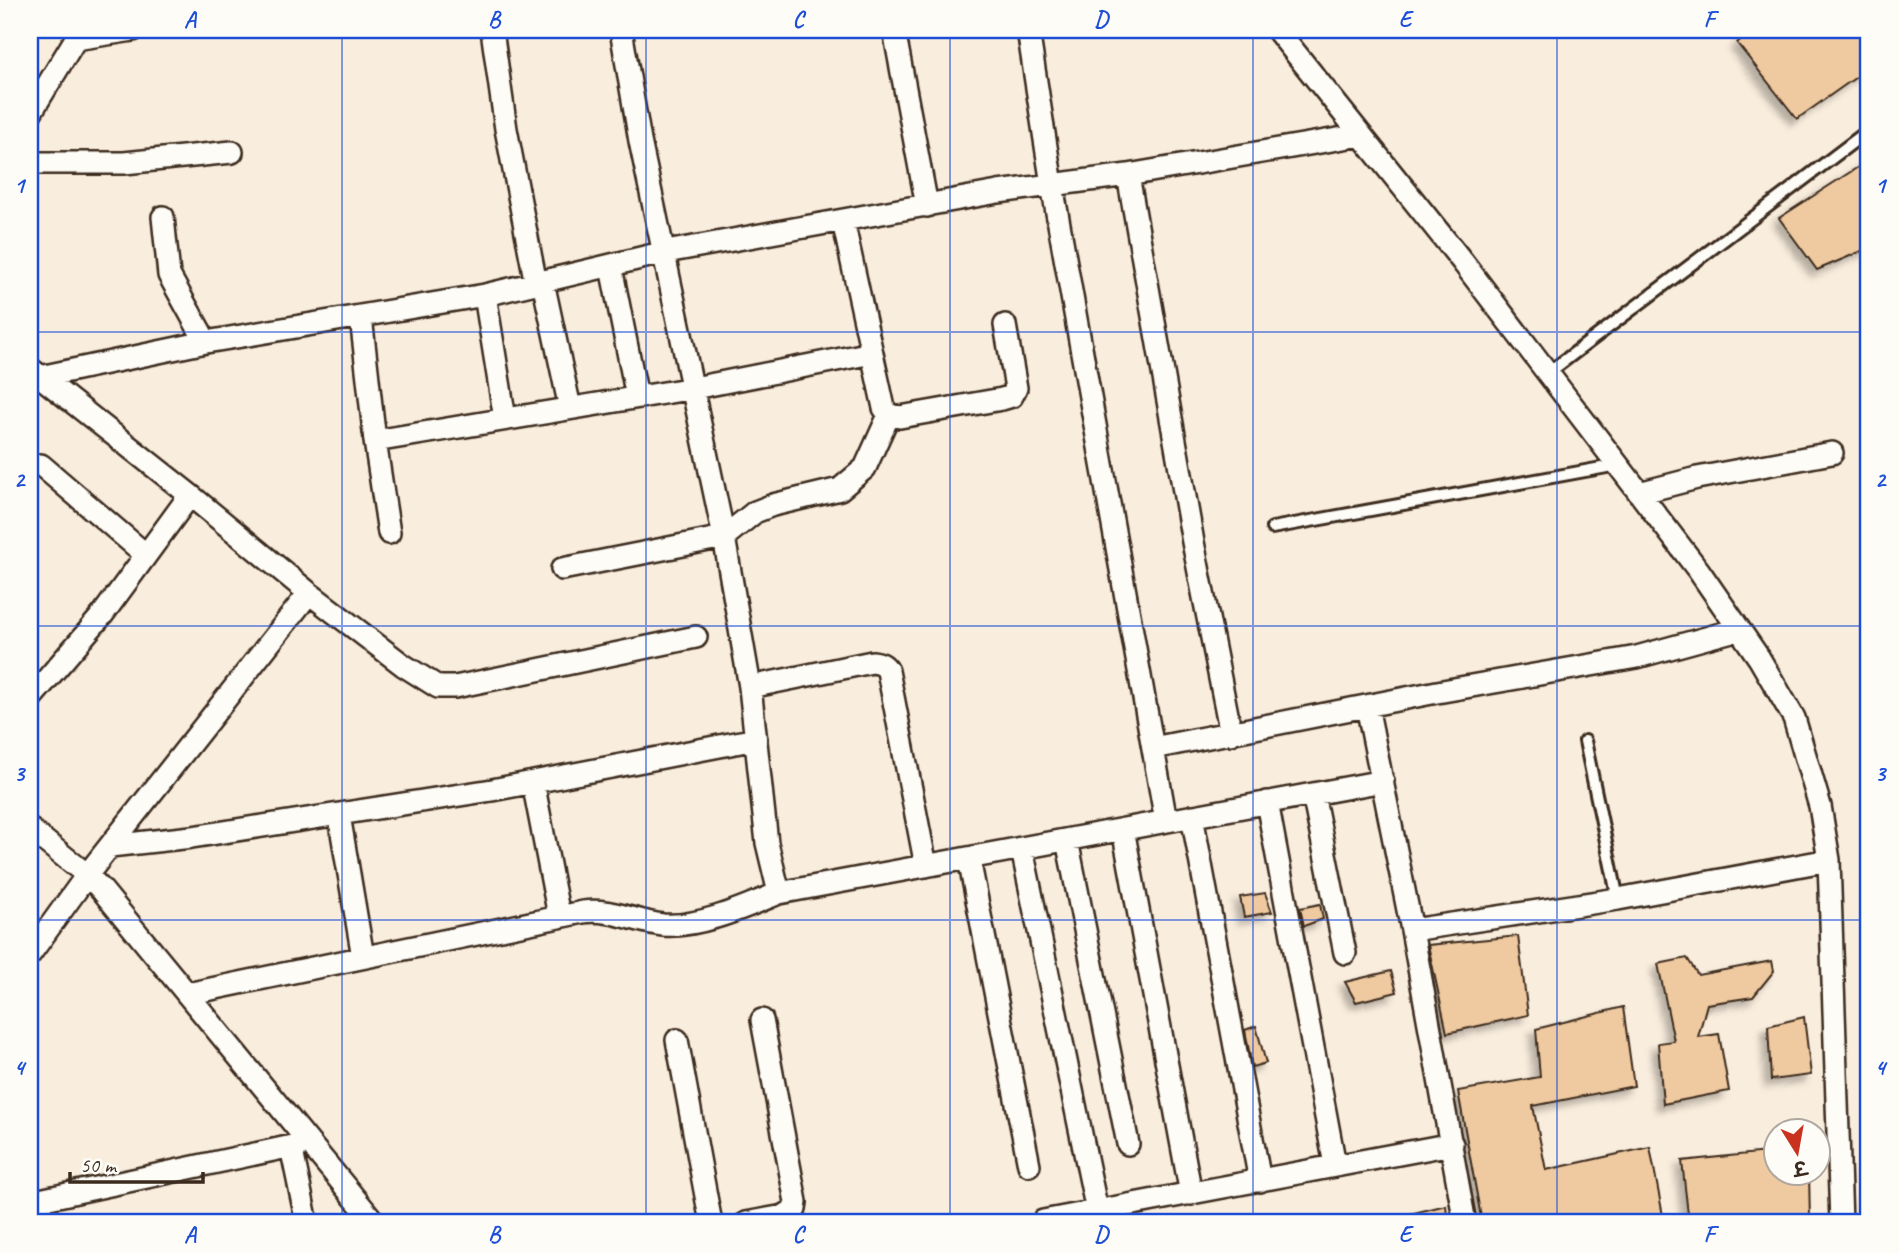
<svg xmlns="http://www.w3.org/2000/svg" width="1899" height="1253" viewBox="0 0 1899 1253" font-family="Caveat,'Playpen Sans Deva',sans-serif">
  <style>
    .building { fill: #efc99f; stroke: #3b2a1e; stroke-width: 2; filter: url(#shadow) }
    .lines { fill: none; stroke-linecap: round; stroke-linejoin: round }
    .lane-casing { stroke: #3b2a1e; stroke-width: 16 }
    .street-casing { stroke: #3b2a1e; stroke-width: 26 }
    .lane { stroke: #fdfcf7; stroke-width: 10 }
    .street { stroke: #fdfcf7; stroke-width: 21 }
    .grid { fill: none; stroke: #1d4ed8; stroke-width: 2; stroke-opacity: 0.55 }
    .neatline { fill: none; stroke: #1d4ed8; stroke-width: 2.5 }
    .grid-label { font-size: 23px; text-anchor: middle; font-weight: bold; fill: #1d4ed8 }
  </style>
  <defs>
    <filter id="shadow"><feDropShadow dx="-6" dy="6" stdDeviation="3.5" flood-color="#0004"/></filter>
  </defs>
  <rect width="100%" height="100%" fill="#f9eddd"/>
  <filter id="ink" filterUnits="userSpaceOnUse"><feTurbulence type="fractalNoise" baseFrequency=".0143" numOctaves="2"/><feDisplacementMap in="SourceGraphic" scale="14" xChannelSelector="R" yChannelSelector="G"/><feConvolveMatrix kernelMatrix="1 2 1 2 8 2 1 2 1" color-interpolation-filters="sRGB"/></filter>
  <g filter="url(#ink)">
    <!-- building -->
    <path class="building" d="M 1751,30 L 1869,30 L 1869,68 L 1797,119 L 1737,43 Z
      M 1869,160 L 1869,248 L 1817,270 L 1779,218 Z
      M 1265,893 L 1272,912 L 1244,917 L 1240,897 Z
      M 1320,904 L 1323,919 L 1304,926 L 1300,908 Z
      M 1518,936 L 1528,1015 L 1447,1033 L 1428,945 Z
      M 1687,958 L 1698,975 L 1772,961 L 1774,971 L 1753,997 L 1707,1004 L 1698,1037 L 1719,1034 L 1729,1091 L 1663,1104 L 1658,1043 L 1674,1041 L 1658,964 Z
      M 1391,971 L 1397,992 L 1356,1002 L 1345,982 Z
      M 1623,1007 L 1634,1086 L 1533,1106 L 1546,1170 L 1650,1147 L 1664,1221 L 1655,1223 L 1482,1223 L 1458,1091 L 1540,1077 L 1536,1029 Z
      M 1804,1017 L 1811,1075 L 1771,1080 L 1768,1026 Z
      M 1256,1026 L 1266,1063 L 1252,1067 L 1245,1030 Z
      M 1776,1151 L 1776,1172 L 1809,1172 L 1810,1223 L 1689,1223 L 1682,1161 Z
      M 1446,1205 L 1448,1223 L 1395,1223 L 1394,1218 Z"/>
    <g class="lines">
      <defs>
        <path id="lane" d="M 1548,373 L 1869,130
          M 1272,528 L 1618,465
          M 1585,741 L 1618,899"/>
        <path id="street" d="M 492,30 L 506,129 L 536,284
          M 621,30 L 640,141 L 724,537 L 750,687 L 767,843 L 779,893
          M 894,30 L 927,206
          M 1028,30 L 1052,185 L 1166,821
          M 1277,30 L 1462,261 L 1699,571 L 1759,658 L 1794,718 L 1820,806 L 1829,860 L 1841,1223
          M 75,39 L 133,30
          M 30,114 L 81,30
          M 30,163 L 124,163 L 232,152
          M 1128,175 L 1193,542 L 1231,734
          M 163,217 L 169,275 L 206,342
          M 843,221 L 884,408 L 889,415 L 900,417 L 1002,399 L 1012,396 L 1016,388 L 1005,325
          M 611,267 L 637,397
          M 543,282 L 570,408
          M 485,295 L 505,419
          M 361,317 L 375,441 L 389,533
          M 32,370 L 190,495 L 309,593 L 403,665 L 438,687 L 455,687 L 696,637
          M 40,377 L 206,342 L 485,295 L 666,252 L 998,192 L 1128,175 L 1361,135
          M 375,441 L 694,388 L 872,353
          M 41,465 L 146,555
          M 1639,493 L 1697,478 L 1832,453
          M 562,569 L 724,537 L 755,512 L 773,505 L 840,489 L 865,468 L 889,415
          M 750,687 L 872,662 C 880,663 884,664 888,671 L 926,866
          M 30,699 L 103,614 L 190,495
          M 1367,706 L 1412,930 L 1465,1223
          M 1153,748 L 1437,692 L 1637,657 L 1739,629
          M 533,782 L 559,916
          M 1313,794 L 1345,953
          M 1267,802 L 1335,1165
          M 339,815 L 363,957
          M 1192,816 L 1260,1181
          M 30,829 L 87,875 L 101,889 L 375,1223
          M 1123,829 L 1191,1194
          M 1067,840 L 1128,1144
          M 110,846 L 192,837 L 492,790 L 756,739
          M 1022,849 L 1097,1211
          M 969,859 L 1029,1165
          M 1412,930 L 1618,899 L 1829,860
          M 30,954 L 87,875 L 309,593
          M 187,994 L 583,912 C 611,908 636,922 663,925 C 699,928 747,906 779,893 L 1383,781
          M 677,1040 L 711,1223
          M 303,1137 L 297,1145 L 293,1156 L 307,1223
          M 30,1202 L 297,1145
          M 1043,1221 L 1452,1144
          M 746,1223 L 784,1216 L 795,1209 L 796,1202 L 762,1020"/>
      </defs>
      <!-- lane casing -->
      <use href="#lane" class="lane-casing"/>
      <!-- street casing -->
      <use href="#street" class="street-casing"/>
      <!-- lane -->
      <use href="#lane" class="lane"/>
      <!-- street -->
      <use href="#street" class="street"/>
    </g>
  </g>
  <!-- grid -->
  <path class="grid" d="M 342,30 L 342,1223M 646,30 L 646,1223M 950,30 L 950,1223M 1253,30 L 1253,1223M 1557,30 L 1557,1223M 30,332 L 1869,332M 30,626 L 1869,626M 30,920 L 1869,920"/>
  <!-- margin -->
  <rect width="1899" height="1253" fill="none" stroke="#fdfcf7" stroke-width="77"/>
  <!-- north arrow -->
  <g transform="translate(1797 1152) rotate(169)"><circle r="33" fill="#fdfcf7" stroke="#afa8a0" stroke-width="2"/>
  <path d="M0-5L12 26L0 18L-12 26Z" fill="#c8321e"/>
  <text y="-10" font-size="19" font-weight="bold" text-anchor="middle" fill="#3b2a1e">उ</text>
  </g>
  <!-- scale -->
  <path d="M70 1172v10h133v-10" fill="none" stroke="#3b2a1e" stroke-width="3.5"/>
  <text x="80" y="1172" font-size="21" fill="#3b2a1e" stroke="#fdfcf7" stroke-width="5" paint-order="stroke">50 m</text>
  <rect x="38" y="38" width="1822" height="1176" class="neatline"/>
  <g class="grid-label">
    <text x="190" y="27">A</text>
    <text x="494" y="27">B</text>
    <text x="798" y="27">C</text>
    <text x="1101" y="27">D</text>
    <text x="1405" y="27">E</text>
    <text x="1709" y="27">F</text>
    <text x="19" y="193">1</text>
    <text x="1880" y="193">1</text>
    <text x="19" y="487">2</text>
    <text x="1880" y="487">2</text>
    <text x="19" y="781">3</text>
    <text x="1880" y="781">3</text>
    <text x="19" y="1075">4</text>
    <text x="1880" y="1075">4</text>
    <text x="190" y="1242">A</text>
    <text x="494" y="1242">B</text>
    <text x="798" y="1242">C</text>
    <text x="1101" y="1242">D</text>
    <text x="1405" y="1242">E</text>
    <text x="1709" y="1242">F</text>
  </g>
</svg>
